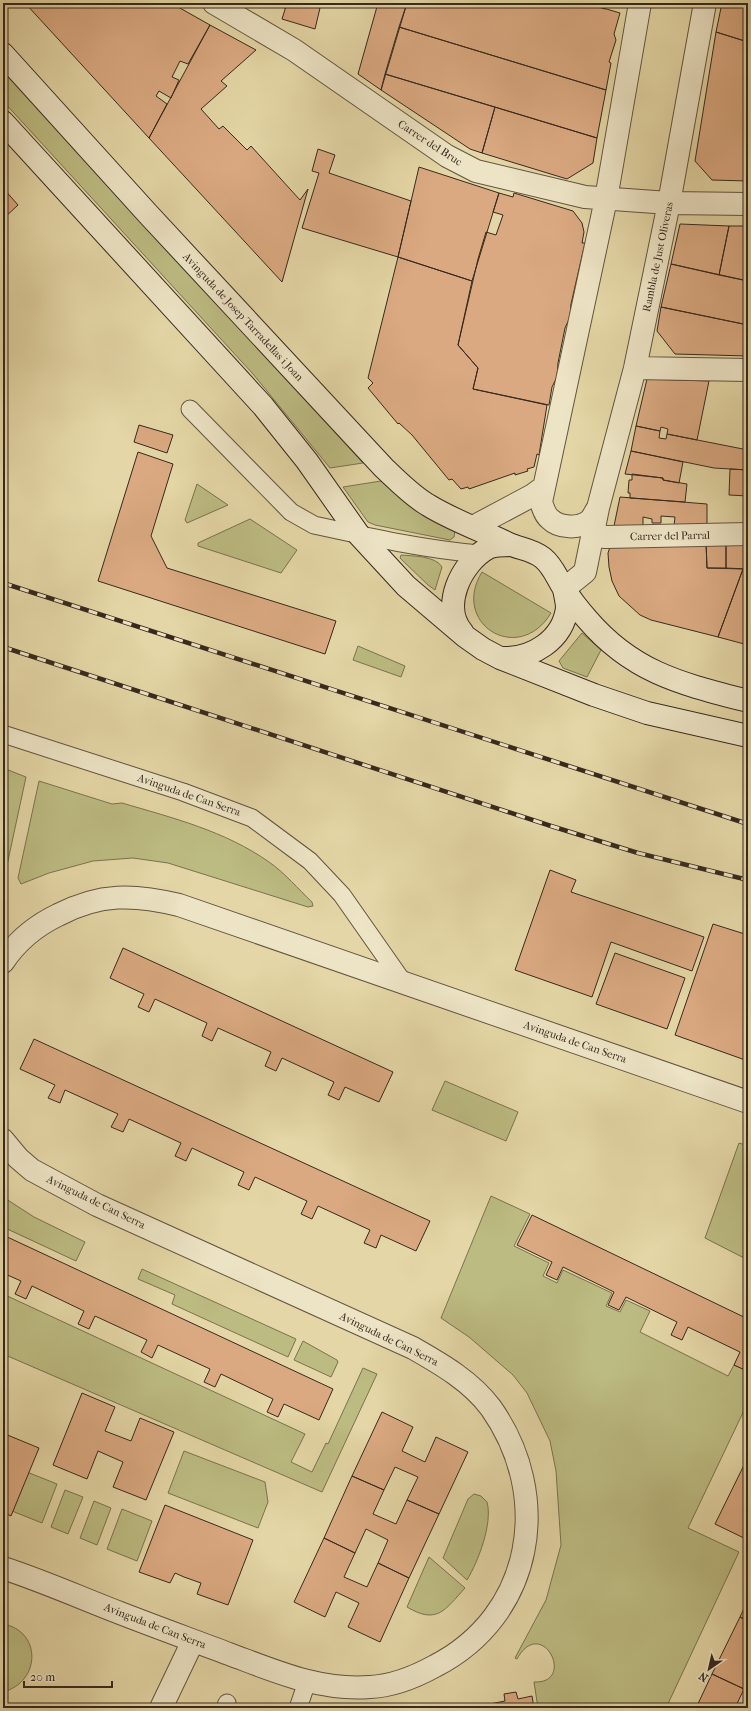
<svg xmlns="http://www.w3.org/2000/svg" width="751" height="1711" viewBox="0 0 751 1711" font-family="'IM FELL French Canon',serif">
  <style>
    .green { fill: #bcbb81; stroke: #7a724f }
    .building { fill: #daa981; stroke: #37291d }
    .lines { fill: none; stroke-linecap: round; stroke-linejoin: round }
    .lane-casing { stroke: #62543f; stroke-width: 19 }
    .street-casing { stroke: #62543f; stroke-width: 24 }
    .secondary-casing { stroke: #37291d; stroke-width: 24 }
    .lane { stroke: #ede4c5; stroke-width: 17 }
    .street { stroke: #ede4c5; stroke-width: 22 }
    .secondary { stroke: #ede4c5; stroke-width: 22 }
    .rail-casing { stroke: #37291d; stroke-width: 4.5 }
    .rail { stroke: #ede4c5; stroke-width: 3; stroke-dasharray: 9; stroke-linecap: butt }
    .labels { text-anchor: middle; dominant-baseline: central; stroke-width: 3; stroke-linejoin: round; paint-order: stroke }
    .street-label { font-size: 11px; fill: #37291d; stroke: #ede4c5 }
  </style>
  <rect width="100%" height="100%" fill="#e4d6a6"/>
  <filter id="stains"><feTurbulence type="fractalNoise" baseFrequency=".005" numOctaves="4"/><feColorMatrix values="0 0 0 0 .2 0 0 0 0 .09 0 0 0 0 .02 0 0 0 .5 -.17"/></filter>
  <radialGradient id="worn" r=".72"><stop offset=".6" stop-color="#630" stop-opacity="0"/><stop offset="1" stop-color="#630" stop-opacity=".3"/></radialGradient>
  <!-- green -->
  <path class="green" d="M 3,71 L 363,463 L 330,468 L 253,374 L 3,101 Z
    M 381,481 L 401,498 L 455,530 L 454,537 L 450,540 L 375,525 L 368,522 L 343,487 Z
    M 197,484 L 228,505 L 187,523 L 185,520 Z
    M 250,519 L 297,550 L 281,573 L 198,546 L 198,543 Z
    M 401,555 C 413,556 436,556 442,567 L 435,590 L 428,585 L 403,561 L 400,558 Z
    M 482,572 L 551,613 C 519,666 450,624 482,572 Z
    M 582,633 L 601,650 L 587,677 L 563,668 L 559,661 Z
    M 358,646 L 405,666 L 401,677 L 353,660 Z
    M 3,768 L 26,777 L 3,884 Z
    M 39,781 L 112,804 L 122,803 C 173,818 225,831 269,862 C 285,873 298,889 312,902 L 313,906 L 308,907 L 168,863 L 133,858 L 93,861 L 49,873 L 21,884 L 18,878 Z
    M 445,1081 L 518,1112 L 506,1141 L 432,1110 Z
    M 739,1143 L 748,1146 L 748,1260 L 705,1238 Z
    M 491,1196 L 530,1214 L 514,1246 L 549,1263 L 543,1276 L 557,1283 L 563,1270 L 612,1293 L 606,1306 L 620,1312 L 626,1300 L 650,1311 L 640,1332 L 728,1376 L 734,1365 L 745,1370 L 748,1364 L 748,1402 L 688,1528 L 739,1552 L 666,1708 L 538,1708 L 534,1682 C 577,1684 542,1614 517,1659 L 515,1658 L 546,1600 L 561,1545 L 556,1471 L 550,1441 L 527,1393 L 513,1375 L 469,1337 L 441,1318 Z
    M 3,1197 L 34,1217 L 85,1242 L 76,1261 L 3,1227 Z
    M 142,1269 L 296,1339 L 288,1357 L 172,1304 L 175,1295 L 138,1279 Z
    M 3,1294 L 305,1434 L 291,1462 L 312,1472 L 326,1443 L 328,1444 L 363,1368 L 377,1374 L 322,1492 L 3,1354 Z
    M 303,1341 L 337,1360 L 338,1362 L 331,1377 L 294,1360 Z
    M 184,1451 L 265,1482 L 268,1502 L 258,1528 L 168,1493 Z
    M 27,1472 L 57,1484 L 42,1523 L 12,1511 Z
    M 65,1490 L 83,1497 L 68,1534 L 51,1527 Z
    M 474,1494 L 481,1496 L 487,1502 C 493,1523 478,1562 467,1580 L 443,1558 L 468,1499 Z
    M 94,1501 L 111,1508 L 97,1545 L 80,1538 Z
    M 122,1509 L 152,1521 L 137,1561 L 107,1549 Z
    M 429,1557 L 465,1588 C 445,1610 437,1625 407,1607 Z
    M 3,1624 C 42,1631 41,1682 3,1692 Z"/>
  <!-- building -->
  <path class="building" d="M 25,3 L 171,3 L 210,25 L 188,64 L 180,61 L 172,77 L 179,80 L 171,98 L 159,91 L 156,96 L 167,104 L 149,138 Z
    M 267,3 L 287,3 L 285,8 Z
    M 287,3 L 318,3 L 317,7 L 320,8 L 315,29 L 282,19 Z
    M 378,3 L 407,3 L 381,90 L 358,74 Z
    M 407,3 L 586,3 L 620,13 L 614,34 L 616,40 L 609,62 L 611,63 L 606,90 L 399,27 Z
    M 586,3 L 606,3 L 605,9 Z
    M 722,3 L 748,3 L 748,42 L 716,32 Z
    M 210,25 L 256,50 L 221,81 L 227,86 L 201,109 L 219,129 L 223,126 L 247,150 L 251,146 L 300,200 L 308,189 L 282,282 L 149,138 Z
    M 399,27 L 606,90 L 597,138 L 385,74 Z
    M 716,32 L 748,42 L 748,181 L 712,180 L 695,161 Z
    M 385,74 L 495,107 L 482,153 L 470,149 L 381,90 Z
    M 495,107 L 597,138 L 593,163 L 567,179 L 482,153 Z
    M 318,149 L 335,155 L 329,173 L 411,201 L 398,257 L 302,228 L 319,173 L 312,171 Z
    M 419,167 L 499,193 L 472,281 L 398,257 Z
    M 3,188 L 18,205 L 3,219 Z
    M 499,193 L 513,197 L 514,193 L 573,211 L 582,223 L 584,232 L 582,243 L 585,243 L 571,304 L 570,317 L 565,328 L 558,363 L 557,377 L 552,387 L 549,405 L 473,389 L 478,368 L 458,345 L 478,259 L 486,232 L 496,235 L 503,215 L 493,212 Z
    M 680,224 L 729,226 L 719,275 L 671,264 Z
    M 729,226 L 748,226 L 748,281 L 719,275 Z
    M 398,257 L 472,281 L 458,345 L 478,368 L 473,389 L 547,405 L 539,455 L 537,454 L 534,467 L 527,469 L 528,471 L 515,475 L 515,473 L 469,489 L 468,487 L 461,489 L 452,479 L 449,480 L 412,435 L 399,423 L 398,424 L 368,388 L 373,383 L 368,378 Z
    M 671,264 L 748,281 L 748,325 L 661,307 Z
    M 661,307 L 748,325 L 748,356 L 675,354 L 657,331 Z
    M 647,379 L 709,381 L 697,440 L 667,434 L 668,429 L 661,427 L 660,431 L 636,426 Z
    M 139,425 L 173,435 L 167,453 L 134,442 Z
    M 636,426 L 660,431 L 659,438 L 666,439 L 667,434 L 748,450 L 748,470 L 714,468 L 631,451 Z
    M 631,451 L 683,462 L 679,483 L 663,480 L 663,478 L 625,474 Z
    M 138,452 L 173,464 L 151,536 L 167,568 L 336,621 L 325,654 L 98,581 Z
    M 730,469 L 748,470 L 748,496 L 729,495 Z
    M 632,474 L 663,478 L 663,480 L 687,484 L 685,502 L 630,498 L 630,493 L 628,493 L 629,480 L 632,480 Z
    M 620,497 L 707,504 L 707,527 L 674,526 L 675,517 L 661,516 L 661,523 L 652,523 L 652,519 L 643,517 L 643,526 L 614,526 Z
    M 706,542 L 707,568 L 743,569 L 718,637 L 651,620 L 640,615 L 619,596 L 612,581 L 609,567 L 608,553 L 611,544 Z
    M 706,542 L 726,543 L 726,568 L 707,568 Z
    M 726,543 L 748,544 L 748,569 L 726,568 Z
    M 743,569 L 748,569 L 748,645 L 718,637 Z
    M 550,870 L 576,880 L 571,892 L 704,937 L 692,971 L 611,942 L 592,997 L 515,970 Z
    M 713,924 L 748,935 L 748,1061 L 675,1035 Z
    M 123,948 L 393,1072 L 379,1102 L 345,1087 L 339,1100 L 328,1095 L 334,1082 L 282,1058 L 276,1071 L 265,1066 L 271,1052 L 218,1028 L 212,1041 L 202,1036 L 207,1023 L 155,999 L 149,1012 L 138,1007 L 144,994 L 110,978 Z
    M 615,953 L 685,978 L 667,1029 L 596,1004 Z
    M 34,1039 L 430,1221 L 416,1251 L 381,1235 L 376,1248 L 364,1243 L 370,1230 L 318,1206 L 312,1219 L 301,1214 L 307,1201 L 255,1177 L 249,1190 L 238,1185 L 244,1172 L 192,1148 L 186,1161 L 175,1156 L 181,1143 L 129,1119 L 123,1132 L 111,1127 L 118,1114 L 65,1090 L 60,1103 L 48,1098 L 55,1085 L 20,1069 Z
    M 532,1215 L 748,1319 L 748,1364 L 745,1370 L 734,1365 L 740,1352 L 688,1327 L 682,1340 L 671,1335 L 677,1322 L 626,1297 L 619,1310 L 608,1305 L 614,1292 L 563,1267 L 557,1280 L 546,1275 L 552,1262 L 517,1245 Z
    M 3,1235 L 333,1389 L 319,1420 L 284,1404 L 278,1417 L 267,1412 L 273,1399 L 221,1374 L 215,1387 L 204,1382 L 210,1369 L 158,1345 L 152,1358 L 141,1352 L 147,1340 L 95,1316 L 89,1329 L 78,1324 L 84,1311 L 32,1286 L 26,1299 L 15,1294 L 21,1281 L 3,1273 Z
    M 82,1393 L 115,1407 L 105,1431 L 131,1441 L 140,1418 L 174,1432 L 146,1500 L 113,1487 L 123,1462 L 98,1451 L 87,1479 L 53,1465 Z
    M 382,1412 L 413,1427 L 402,1451 L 425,1462 L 436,1437 L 468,1452 L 439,1514 L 407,1500 L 418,1477 L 395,1467 L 384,1490 L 352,1476 Z
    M 5,1434 L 39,1448 L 11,1516 L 3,1512 L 3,1440 Z
    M 747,1459 L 748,1460 L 748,1540 L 715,1524 Z
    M 352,1476 L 384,1490 L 373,1514 L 396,1524 L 407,1500 L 439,1514 L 409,1578 L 378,1563 L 388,1540 L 366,1529 L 355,1553 L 324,1538 Z
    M 165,1505 L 253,1540 L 228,1605 L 197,1594 L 201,1583 L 184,1577 L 175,1573 L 170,1583 L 139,1572 Z
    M 324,1538 L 355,1553 L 344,1577 L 367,1587 L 378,1563 L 409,1578 L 380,1642 L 348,1627 L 359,1603 L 336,1592 L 325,1617 L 294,1602 Z
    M 748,1600 L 748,1621 L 740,1617 Z
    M 740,1617 L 748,1621 L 748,1681 L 744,1689 L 712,1674 Z
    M 712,1674 L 744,1689 L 735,1708 L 696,1708 Z
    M 516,1692 L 518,1699 L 532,1696 L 534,1708 L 481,1708 L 480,1706 L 505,1701 L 504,1694 Z"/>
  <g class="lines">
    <defs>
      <path id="lane" d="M 190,409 L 291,512 L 314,525 C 369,537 423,549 480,554
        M 3,734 L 183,792 L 252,818 L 310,861 L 342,895 L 403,982
        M 225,1708 L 227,1703
        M 298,1708 L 307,1682"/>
      <path id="street" d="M 214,3 L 294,50 L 447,156 L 476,171 L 585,197 L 669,203 L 748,204
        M 635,368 L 748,370
        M 598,508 C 595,512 593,518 589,521 C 579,529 559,528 550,519 C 545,515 543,508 541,502 L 606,199 L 640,3
        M 473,527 L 533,495 L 544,487
        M 592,535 L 606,537 L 748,534
        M 564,589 L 585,572 L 598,508 L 635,368 L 669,203 L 705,3
        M 3,962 C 17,941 35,926 58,915 C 100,893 134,894 179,905 L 748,1102
        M 3,1140 L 18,1158 L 32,1170 L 97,1205 L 413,1348 C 441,1364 471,1381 491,1408 C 553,1496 534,1615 435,1666 C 415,1677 392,1686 370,1687 C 319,1691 275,1671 229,1654 C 192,1640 156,1627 120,1613 C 81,1598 43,1581 3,1568
        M 161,1708 L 193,1641"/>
      <path id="secondary" d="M 3,54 L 148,214 L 384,468 C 398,481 411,495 428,505 C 452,520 481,530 507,543 C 519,549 532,549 543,558 C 554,567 557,579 565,590 C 571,600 579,610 587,619 C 633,673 682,684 748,701
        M 3,122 L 263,406 L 307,461 L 359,535 L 406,586 L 466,637 L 483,649 L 500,658 L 594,695 L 647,713 L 748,736
        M 463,633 C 440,607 461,563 488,548 C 494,545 503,545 510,545
        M 502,658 C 532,659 563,640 567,608 C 567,602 565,595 564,589"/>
    </defs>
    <!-- lane casing -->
    <use href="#lane" class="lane-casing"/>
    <!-- street casing -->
    <use href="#street" class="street-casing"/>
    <!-- secondary casing -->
    <use href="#secondary" class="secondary-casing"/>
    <!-- lane -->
    <use href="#lane" class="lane"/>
    <!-- street -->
    <use href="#street" class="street"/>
    <!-- secondary -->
    <use href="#secondary" class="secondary"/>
    <defs>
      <path id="rail" d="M 3,583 L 748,824
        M 3,647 L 551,826 L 638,853 L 748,880"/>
    </defs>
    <!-- rail casing -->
    <use href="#rail" class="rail-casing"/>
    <!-- rail -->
    <use href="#rail" class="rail"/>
  </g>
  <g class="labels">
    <!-- street labels -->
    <g class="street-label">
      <text transform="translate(430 143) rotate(33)">Carrer del Bruc</text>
      <text transform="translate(658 257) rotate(-78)">Rambla de Just Oliveras</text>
      <text transform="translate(243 317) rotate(47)">Avinguda de Josep Tarradellas i Joan</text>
      <text transform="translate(670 536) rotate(-1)">Carrer del Parral</text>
      <text transform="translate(189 795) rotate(19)">Avinguda de Can Serra</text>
      <text transform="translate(575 1042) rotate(19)">Avinguda de Can Serra</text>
      <text transform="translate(96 1202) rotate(26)">Avinguda de Can Serra</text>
      <text transform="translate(389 1339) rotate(26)">Avinguda de Can Serra</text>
      <text transform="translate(155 1626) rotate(21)">Avinguda de Can Serra</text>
    </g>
  </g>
  <!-- margin -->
  <rect width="751" height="1711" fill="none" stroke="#e4d6a6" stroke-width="16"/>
  <rect x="4" y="4" width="743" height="1703" fill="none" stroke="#37291d" stroke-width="2"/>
  <rect x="8" y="8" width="735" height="1695" fill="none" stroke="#37291d"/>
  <!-- north arrow -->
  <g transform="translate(709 1669) rotate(214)" stroke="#ede4c5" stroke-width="3" paint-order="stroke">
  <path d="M0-3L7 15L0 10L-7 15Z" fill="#37291d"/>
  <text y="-6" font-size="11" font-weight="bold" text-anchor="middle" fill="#37291d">N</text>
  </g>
  <!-- scale -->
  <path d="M24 1681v6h88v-6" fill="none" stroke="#37291d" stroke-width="2"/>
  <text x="30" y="1681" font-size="12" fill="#37291d" stroke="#ede4c5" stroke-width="3" paint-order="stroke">20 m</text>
  <rect width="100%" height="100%" filter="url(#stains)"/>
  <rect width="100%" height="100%" fill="url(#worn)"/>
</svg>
